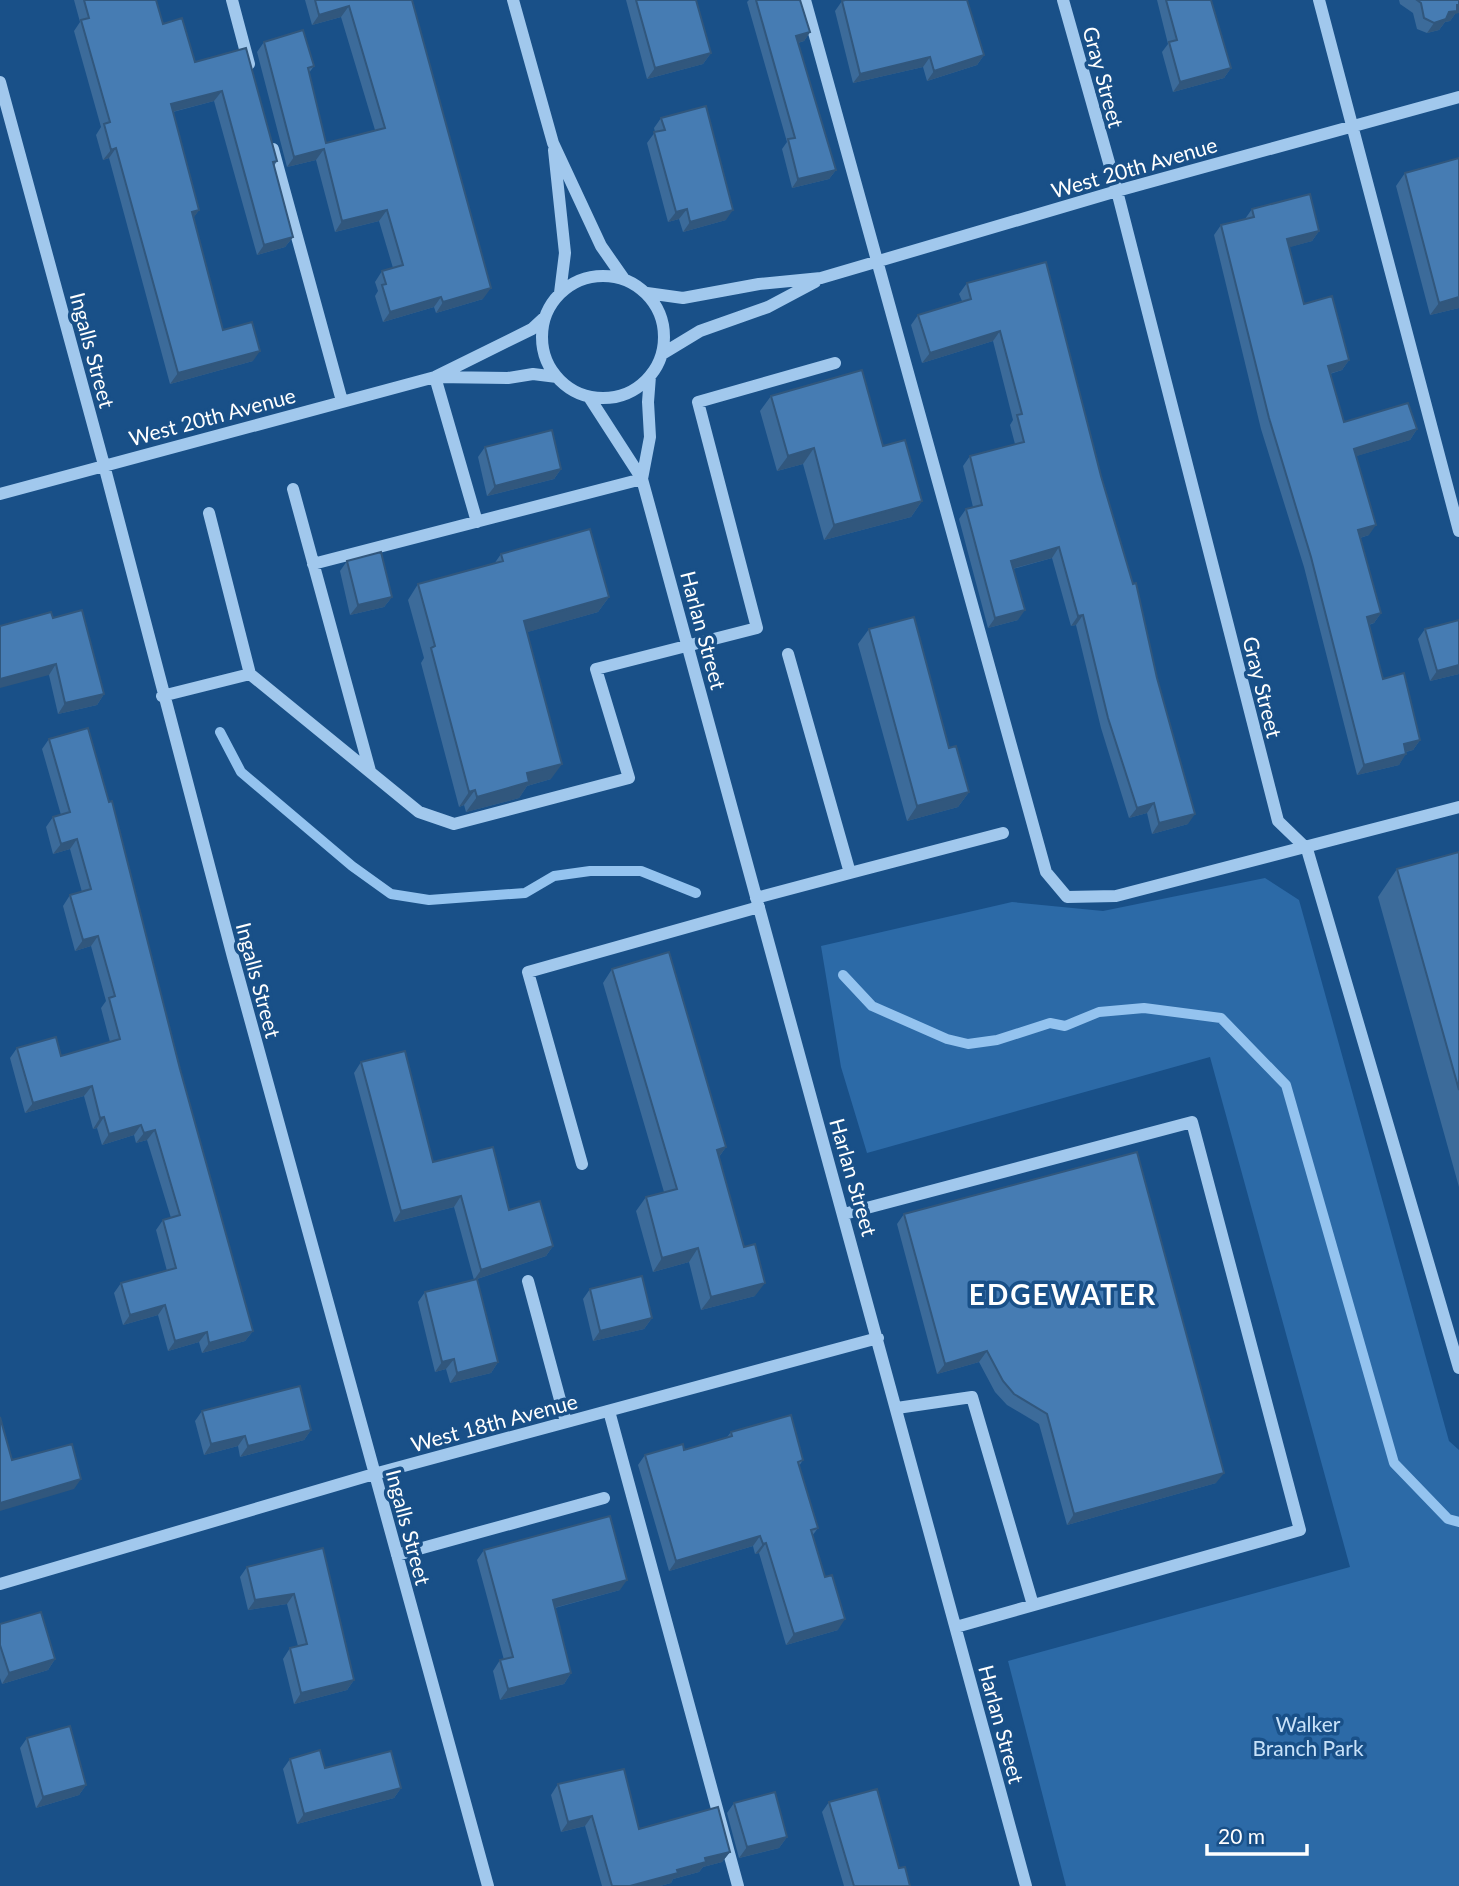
<svg xmlns="http://www.w3.org/2000/svg" width="1459" height="1886" viewBox="0 0 1459 1886" font-family="Lato,sans-serif">
  <style>
    .green { fill: #2c6aa7 }
    .lines { fill: none; stroke-linecap: round; stroke-linejoin: round }
    .stream { stroke: #94c3ef; stroke-width: 10 }
    .minor { stroke: #a1c8ed; stroke-width: 12 }
    .wall { fill: #3c6b9a }
    .shaded-wall { fill: #31577d }
    .building { fill: #467cb3; stroke: #31577d; stroke-width: 2 }
    .labels { text-anchor: middle; dominant-baseline: central; stroke-width: 7; stroke-linejoin: round; paint-order: stroke }
    .street-label { font-size: 21px; fill: #fff; stroke: #195088 }
    .park-label { font-size: 21px; fill: #c7e1f9; stroke: #195088 }
    .district-label { font-size: 28px; font-weight: bold; letter-spacing: 2px; fill: #fff; stroke: #195088 }
  </style>
  <rect width="100%" height="100%" fill="#195088"/>
  <!-- green -->
  <path class="green" d="M 1265,878 L 1299,900 L 1449,1441 L 1459,1450 L 1459,1886 L 1066,1886 L 1008,1661 L 1350,1567 L 1210,1057 L 867,1153 L 841,1067 L 821,946 L 1012,902 L 1103,911 Z"/>
  <g class="lines">
    <!-- stream -->
    <path class="stream" d="M 220,732 L 241,772 L 352,866 L 391,894 L 429,900 L 525,893 L 554,876 L 590,871 L 641,871 L 696,893
      M 843,975 L 872,1006 L 947,1039 L 968,1044 L 997,1040 L 1050,1023 L 1065,1026 L 1099,1012 L 1144,1008 L 1221,1018 L 1286,1085 L 1394,1463 L 1448,1519 L 1459,1522"/>
    <!-- minor -->
    <path class="minor" d="M 232,0 L 249,64
      M 513,0 L 553,143 L 601,246 L 624,279
      M 805,0 L 1046,872 L 1067,897 L 1116,896 L 1459,807
      M 1063,0 L 1117,191 L 1278,821 L 1307,849 L 1459,1368
      M 1319,0 L 1459,531
      M 0,82 L 104,465 L 233,957 L 488,1886
      M 273,149 L 342,401
      M 554,150 L 565,253 L 560,293
      M542 337a61 61 0 1 1 122 0a61 61 0 1 1-122 0Z
      M 647,293 L 683,298 L 759,284 L 821,278 L 1117,191 L 1459,97
      M 662,354 L 700,331 L 768,307 L 815,282
      M 435,377 L 477,522
      M 435,377 L 508,378 L 533,374 L 557,377
      M 589,397 L 642,479 L 1026,1886
      M 642,479 L 650,437 L 648,402 L 650,376
      M 293,489 L 370,771
      M 0,494 L 435,377 L 532,329 L 545,317
      M 209,513 L 250,674
      M 313,564 L 642,479
      M 162,696 L 250,674 L 419,812 L 454,824 L 629,778 L 596,669 L 757,628 L 698,402 L 835,363
      M 850,873 L 1003,833
      M 756,898 L 850,873 L 788,654
      M 582,1164 L 528,972 L 759,907
      M 844,1214 L 1192,1122 L 1300,1530 L 956,1627
      M 528,1281 L 566,1422
      M 897,1408 L 972,1397 L 1033,1605
      M 609,1411 L 738,1886
      M 397,1555 L 604,1498
      M 0,1584 L 374,1474 L 878,1338"/>
  </g>
  <!-- wall -->
  <path class="wall" d="M 74,0 L 156,0 L 163,24 L 195,62 L 246,48 L 277,161 L 274,166 L 293,237 L 285,247 L 257,255 L 214,101 L 173,112 L 199,210 L 193,218 L 223,330 L 253,361 L 170,384 L 109,158 L 103,160 L 96,135 L 101,127 L 74,31 L 80,22 Z
    M 305,0 L 412,0 L 483,299 L 436,313 L 434,307 L 383,322 L 375,296 L 378,291 L 375,282 L 382,271 L 393,268 L 379,221 L 335,232 L 316,160 L 287,167 L 257,52 L 264,42 L 314,66 L 309,73 L 326,143 L 375,130 L 341,17 L 312,25 Z
    M 626,0 L 696,0 L 711,53 L 703,64 L 647,79 Z
    M 749,0 L 800,0 L 810,32 L 804,41 L 798,43 L 836,170 L 829,179 L 792,188 L 782,149 L 787,142 L 747,2 Z
    M 1157,0 L 1211,0 L 1231,68 L 1224,78 L 1173,92 L 1162,52 L 1168,44 Z
    M 1399,0 L 1459,0 L 1455,14 L 1450,21 L 1445,22 L 1439,30 L 1427,33 L 1417,29 L 1413,13 L 1400,4 Z
    M 842,1 L 984,55 L 977,65 L 927,81 L 923,67 L 853,83 L 835,11 Z
    M 661,118 L 726,220 L 683,232 L 679,219 L 668,222 L 647,143 L 655,132 L 654,128 Z
    M 1405,173 L 1459,308 L 1430,315 L 1396,186 Z
    M 1252,209 L 1319,231 L 1312,241 L 1289,247 L 1304,304 L 1349,360 L 1342,370 L 1330,374 L 1344,422 L 1417,429 L 1410,440 L 1356,456 L 1369,535 L 1360,538 L 1381,613 L 1374,623 L 1369,625 L 1383,679 L 1420,740 L 1413,750 L 1406,752 L 1399,765 L 1357,775 L 1304,567 L 1261,429 L 1214,235 L 1221,225 L 1245,219 Z
    M 1046,262 L 1188,824 L 1152,834 L 1147,813 L 1129,818 L 1101,728 L 1076,625 L 1071,626 L 1052,558 L 1013,569 L 1018,620 L 988,628 L 959,519 L 966,509 L 973,507 L 963,466 L 970,456 L 1015,444 L 1010,425 L 1013,420 L 993,341 L 922,363 L 911,325 L 918,315 L 962,301 L 959,294 L 967,283 Z
    M 771,396 L 883,446 L 922,501 L 911,517 L 824,540 L 803,464 L 777,471 L 760,411 Z
    M 485,447 L 561,469 L 554,479 L 487,496 L 478,457 Z
    M 501,554 L 609,597 L 598,612 L 527,632 L 551,779 L 527,786 L 519,798 L 466,812 L 464,805 L 459,807 L 421,663 L 424,658 L 408,600 L 418,584 L 494,564 Z
    M 347,561 L 392,597 L 384,607 L 350,615 L 340,571 Z
    M 53,618 L 104,694 L 97,705 L 58,714 L 49,675 Z
    M 869,629 L 949,748 L 969,792 L 958,807 L 907,821 L 858,644 Z
    M 1425,629 L 1459,674 L 1430,681 L 1418,639 Z
    M 49,739 L 180,1069 L 253,1331 L 245,1341 L 202,1353 L 199,1342 L 168,1351 L 158,1315 L 123,1325 L 114,1293 L 121,1283 L 167,1271 L 156,1230 L 163,1220 L 171,1218 L 147,1140 L 136,1143 L 134,1135 L 102,1145 L 97,1128 L 93,1129 L 84,1096 L 25,1113 L 10,1058 L 17,1048 L 61,1056 L 110,1042 L 101,1008 L 106,1001 L 91,946 L 75,951 L 63,906 L 70,895 L 82,892 L 70,849 L 53,854 L 46,827 L 53,817 L 61,815 L 42,749 Z
    M 1459,852 L 1459,1187 L 1378,897 L 1397,869 Z
    M 612,969 L 726,1147 L 719,1157 L 755,1296 L 701,1310 L 689,1262 L 653,1272 L 636,1211 L 646,1197 L 664,1192 L 603,983 Z
    M 361,1062 L 433,1162 L 509,1210 L 553,1246 L 546,1256 L 477,1279 L 498,1362 L 491,1373 L 450,1383 L 446,1369 L 435,1372 L 418,1302 L 425,1292 L 474,1280 L 454,1207 L 394,1222 L 354,1073 Z
    M 904,1214 L 1216,1483 L 1067,1525 L 1039,1424 L 1007,1405 L 995,1392 L 979,1362 L 937,1374 L 897,1224 Z
    M 590,1289 L 652,1318 L 644,1329 L 593,1341 L 583,1299 Z
    M 202,1411 L 311,1430 L 304,1440 L 240,1457 L 238,1446 L 204,1455 L 195,1421 Z
    M 731,1432 L 803,1460 L 799,1466 L 818,1528 L 812,1536 L 838,1630 L 786,1645 L 759,1553 L 755,1554 L 753,1546 L 669,1571 L 638,1465 L 645,1455 L 684,1450 L 727,1437 Z
    M 323,1548 L 354,1680 L 347,1690 L 294,1704 L 283,1659 L 290,1648 L 298,1646 L 287,1604 L 248,1610 L 240,1577 L 247,1567 Z
    M 484,1550 L 620,1590 L 555,1608 L 571,1673 L 564,1684 L 500,1700 L 493,1671 L 500,1660 L 504,1660 L 477,1560 Z
    M 0,1624 L 55,1659 L 48,1670 L 2,1684 L 0,1678 Z
    M 27,1738 L 86,1785 L 79,1795 L 36,1808 L 20,1748 Z
    M 290,1759 L 325,1768 L 401,1788 L 394,1798 L 297,1824 L 283,1769 Z
    M 558,1784 L 639,1829 L 730,1852 L 722,1862 L 703,1867 L 699,1872 L 673,1879 L 671,1883 L 660,1886 L 602,1886 L 585,1826 L 561,1832 L 551,1795 Z
    M 829,1802 L 899,1868 L 910,1886 L 844,1886 L 822,1812 Z
    M 734,1803 L 787,1837 L 779,1848 L 739,1858 L 727,1813 Z"/>
  <!-- shaded-wall -->
  <path class="shaded-wall" d="M 1457,5 L 1459,5 L 1459,13 L 1455,14 L 1450,21 L 1445,22 L 1439,30 L 1427,33 L 1434,23 Z
    M 349,6 L 341,17 L 312,25 L 319,15 Z
    M 810,32 L 804,41 L 790,45 L 796,36 Z
    M 711,53 L 703,64 L 647,79 L 655,68 Z
    M 984,55 L 977,65 L 927,81 L 934,71 Z
    M 930,57 L 923,67 L 853,83 L 860,74 Z
    M 1231,68 L 1224,78 L 1173,92 L 1180,82 Z
    M 222,91 L 214,101 L 164,114 L 171,104 Z
    M 116,148 L 109,158 L 103,160 L 111,150 Z
    M 324,149 L 316,160 L 287,167 L 294,157 Z
    M 836,170 L 829,179 L 792,188 L 798,179 Z
    M 687,209 L 679,219 L 668,222 L 676,212 Z
    M 199,210 L 192,220 L 192,212 Z
    M 387,210 L 379,221 L 335,232 L 342,221 Z
    M 733,210 L 726,220 L 683,232 L 690,222 Z
    M 1319,231 L 1312,241 L 1280,250 L 1287,239 Z
    M 293,237 L 285,247 L 257,255 L 264,245 Z
    M 491,288 L 483,299 L 436,313 L 443,302 Z
    M 441,297 L 434,307 L 383,322 L 390,312 Z
    M 1459,297 L 1459,308 L 1430,315 L 1439,303 Z
    M 1000,331 L 993,341 L 922,363 L 930,353 Z
    M 260,351 L 253,361 L 170,384 L 178,373 Z
    M 1349,360 L 1342,370 L 1321,376 L 1328,366 Z
    M 1417,429 L 1410,440 L 1347,459 L 1354,449 Z
    M 814,448 L 803,464 L 777,471 L 788,456 Z
    M 561,469 L 554,479 L 487,496 L 495,486 Z
    M 922,501 L 911,517 L 824,540 L 834,525 Z
    M 1376,525 L 1369,535 L 1350,541 L 1358,530 Z
    M 1059,547 L 1052,558 L 1004,571 L 1011,561 Z
    M 392,597 L 384,607 L 350,615 L 358,605 Z
    M 609,597 L 598,612 L 514,636 L 524,621 Z
    M 1025,610 L 1018,620 L 988,628 L 995,618 Z
    M 1381,613 L 1374,623 L 1360,627 L 1367,617 Z
    M 1083,615 L 1076,625 L 1071,626 L 1078,616 Z
    M 56,664 L 49,675 L 0,688 L 0,679 Z
    M 1459,665 L 1459,674 L 1430,681 L 1437,671 Z
    M 104,694 L 97,705 L 58,714 L 65,703 Z
    M 1420,740 L 1413,750 L 1397,754 L 1404,744 Z
    M 1406,754 L 1399,765 L 1357,775 L 1364,765 Z
    M 562,764 L 551,779 L 527,786 L 519,798 L 466,812 L 477,797 L 527,773 Z
    M 475,790 L 464,805 L 459,807 L 469,792 Z
    M 969,792 L 958,807 L 907,821 L 917,806 Z
    M 1154,803 L 1147,813 L 1129,818 L 1137,808 Z
    M 1195,814 L 1188,824 L 1152,834 L 1159,823 Z
    M 77,839 L 70,849 L 53,854 L 61,844 Z
    M 98,936 L 91,946 L 75,951 L 83,940 Z
    M 92,1086 L 84,1096 L 25,1113 L 33,1103 Z
    M 104,1117 L 97,1128 L 93,1129 L 100,1118 Z
    M 141,1125 L 134,1135 L 102,1145 L 109,1134 Z
    M 155,1130 L 147,1140 L 136,1143 L 144,1133 Z
    M 726,1147 L 716,1161 L 717,1150 Z
    M 461,1196 L 454,1207 L 394,1222 L 401,1211 Z
    M 553,1246 L 546,1256 L 474,1280 L 481,1270 Z
    M 698,1248 L 689,1262 L 653,1272 L 662,1258 Z
    M 765,1283 L 755,1296 L 701,1310 L 711,1297 Z
    M 165,1305 L 158,1315 L 123,1325 L 130,1315 Z
    M 652,1318 L 644,1329 L 593,1341 L 600,1331 Z
    M 253,1331 L 245,1341 L 202,1353 L 209,1343 Z
    M 207,1332 L 199,1342 L 168,1351 L 175,1341 Z
    M 987,1351 L 979,1362 L 937,1374 L 945,1364 Z
    M 454,1359 L 446,1369 L 435,1372 L 442,1362 Z
    M 498,1362 L 491,1373 L 450,1383 L 457,1373 Z
    M 311,1430 L 304,1440 L 240,1457 L 248,1446 Z
    M 245,1436 L 238,1446 L 204,1455 L 211,1444 Z
    M 1224,1473 L 1216,1483 L 1067,1525 L 1074,1514 Z
    M 81,1479 L 74,1489 L 0,1511 L 0,1503 Z
    M 760,1536 L 753,1546 L 669,1571 L 676,1561 Z
    M 766,1543 L 759,1553 L 755,1554 L 763,1544 Z
    M 627,1580 L 620,1590 L 546,1610 L 553,1600 Z
    M 294,1594 L 287,1604 L 248,1610 L 255,1600 Z
    M 845,1619 L 838,1630 L 786,1645 L 794,1634 Z
    M 55,1659 L 48,1670 L 2,1684 L 9,1673 Z
    M 571,1673 L 564,1684 L 500,1700 L 508,1689 Z
    M 354,1680 L 347,1690 L 294,1704 L 301,1693 Z
    M 86,1785 L 79,1795 L 36,1808 L 43,1797 Z
    M 401,1788 L 394,1798 L 297,1824 L 304,1814 Z
    M 592,1816 L 585,1826 L 561,1832 L 568,1822 Z
    M 787,1837 L 779,1848 L 739,1858 L 747,1847 Z
    M 730,1852 L 722,1862 L 703,1867 L 699,1872 L 673,1879 L 671,1883 L 660,1886 L 630,1886 L 677,1870 L 705,1858 Z"/>
  <!-- building -->
  <path class="building" d="M 84,0 L 156,0 L 163,24 L 182,18 L 195,62 L 246,48 L 277,161 L 273,162 L 293,237 L 264,245 L 222,91 L 171,104 L 199,210 L 192,212 L 223,330 L 252,322 L 260,351 L 178,373 L 116,148 L 111,150 L 104,124 L 110,122 L 81,20 L 89,18 Z
    M 315,0 L 412,0 L 491,288 L 443,302 L 441,297 L 390,312 L 382,285 L 386,284 L 382,271 L 403,265 L 387,210 L 342,221 L 324,149 L 294,157 L 264,42 L 303,30 L 314,66 L 308,68 L 326,143 L 385,128 L 349,6 L 319,15 Z
    M 636,0 L 696,0 L 711,53 L 655,68 Z
    M 756,0 L 800,0 L 810,32 L 796,36 L 836,170 L 798,179 L 788,139 L 795,138 Z
    M 845,0 L 967,0 L 984,55 L 934,71 L 930,57 L 860,74 L 842,1 Z
    M 1166,0 L 1211,0 L 1231,68 L 1180,82 L 1169,42 L 1177,40 Z
    M 1417,0 L 1459,0 L 1459,5 L 1457,5 L 1457,11 L 1449,12 L 1446,19 L 1434,23 L 1424,18 L 1421,3 Z
    M 706,106 L 733,210 L 690,222 L 687,209 L 676,212 L 654,132 L 665,130 L 661,118 Z
    M 1459,158 L 1459,297 L 1439,303 L 1405,173 Z
    M 1310,194 L 1319,231 L 1287,239 L 1304,304 L 1332,296 L 1349,360 L 1328,366 L 1344,422 L 1408,403 L 1417,429 L 1354,449 L 1376,525 L 1358,530 L 1381,613 L 1367,617 L 1383,679 L 1404,673 L 1420,740 L 1404,744 L 1406,754 L 1364,765 L 1311,557 L 1269,418 L 1221,225 L 1254,217 L 1252,209 Z
    M 1046,262 L 1101,476 L 1133,584 L 1136,583 L 1157,678 L 1195,814 L 1159,823 L 1154,803 L 1137,808 L 1108,718 L 1083,615 L 1078,616 L 1059,547 L 1011,561 L 1025,610 L 995,618 L 966,509 L 982,505 L 970,456 L 1024,442 L 1017,415 L 1022,414 L 1000,331 L 930,353 L 918,315 L 971,299 L 967,283 Z
    M 862,370 L 883,446 L 905,440 L 922,501 L 834,525 L 814,448 L 788,456 L 771,396 Z
    M 552,430 L 561,469 L 495,486 L 485,447 Z
    M 590,529 L 609,597 L 524,621 L 562,764 L 527,773 L 529,782 L 477,797 L 475,790 L 469,792 L 431,648 L 435,646 L 418,584 L 503,561 L 501,554 Z
    M 381,552 L 392,597 L 358,605 L 347,561 Z
    M 82,610 L 104,694 L 65,703 L 56,664 L 0,679 L 0,626 L 51,612 L 53,618 Z
    M 914,617 L 949,748 L 956,746 L 969,792 L 917,806 L 869,629 Z
    M 1459,620 L 1459,665 L 1437,671 L 1425,629 Z
    M 88,728 L 109,802 L 112,801 L 180,1069 L 253,1331 L 209,1343 L 207,1332 L 175,1341 L 165,1305 L 130,1315 L 121,1283 L 176,1268 L 163,1220 L 180,1215 L 155,1130 L 144,1133 L 141,1125 L 109,1134 L 104,1117 L 100,1118 L 92,1086 L 33,1103 L 17,1048 L 56,1037 L 61,1056 L 120,1039 L 109,998 L 115,996 L 98,936 L 83,940 L 70,895 L 91,889 L 77,839 L 61,844 L 53,817 L 70,812 L 49,739 Z
    M 1459,852 L 1459,1090 L 1397,869 Z
    M 669,952 L 726,1147 L 717,1150 L 744,1247 L 755,1244 L 765,1283 L 711,1297 L 698,1248 L 662,1258 L 646,1197 L 677,1189 L 612,969 Z
    M 405,1051 L 433,1162 L 493,1147 L 509,1210 L 540,1201 L 553,1246 L 481,1270 L 461,1196 L 401,1211 L 361,1062 Z
    M 1137,1152 L 1224,1473 L 1074,1514 L 1047,1414 L 1014,1394 L 1003,1381 L 987,1351 L 945,1364 L 904,1214 Z
    M 642,1276 L 652,1318 L 600,1331 L 590,1289 Z
    M 477,1279 L 498,1362 L 457,1373 L 454,1359 L 442,1362 L 425,1292 Z
    M 300,1386 L 311,1430 L 248,1446 L 245,1436 L 211,1444 L 202,1411 Z
    M 791,1415 L 803,1460 L 798,1462 L 818,1528 L 811,1530 L 825,1577 L 832,1575 L 845,1619 L 794,1634 L 766,1543 L 763,1544 L 760,1536 L 676,1561 L 645,1455 L 683,1444 L 684,1450 L 732,1436 L 731,1432 Z
    M 0,1417 L 12,1460 L 72,1444 L 81,1479 L 0,1503 Z
    M 610,1516 L 627,1580 L 553,1600 L 571,1673 L 508,1689 L 500,1660 L 513,1657 L 484,1550 Z
    M 323,1548 L 354,1680 L 301,1693 L 290,1648 L 307,1644 L 294,1594 L 255,1600 L 247,1567 Z
    M 41,1612 L 55,1659 L 9,1673 L 0,1645 L 0,1624 Z
    M 70,1726 L 86,1785 L 43,1797 L 27,1738 Z
    M 320,1750 L 325,1768 L 391,1751 L 401,1788 L 304,1814 L 290,1759 Z
    M 624,1769 L 639,1829 L 718,1807 L 730,1852 L 705,1858 L 706,1862 L 677,1870 L 678,1873 L 630,1886 L 612,1886 L 592,1816 L 568,1822 L 558,1784 Z
    M 877,1789 L 899,1868 L 905,1867 L 910,1886 L 854,1886 L 829,1802 Z
    M 775,1792 L 787,1837 L 747,1847 L 734,1803 Z"/>
  <g class="labels">
    <!-- street labels -->
    <g class="street-label">
      <text transform="translate(1104 77) rotate(75)">Gray Street</text>
      <text transform="translate(1134 167) rotate(-16)">West 20th Avenue</text>
      <text transform="translate(93 350) rotate(75)">Ingalls Street</text>
      <text transform="translate(212 416) rotate(-15)">West 20th Avenue</text>
      <text transform="translate(704 630) rotate(75)">Harlan Street</text>
      <text transform="translate(1263 687) rotate(76)">Gray Street</text>
      <text transform="translate(259 980) rotate(75)">Ingalls Street</text>
      <text transform="translate(854 1177) rotate(74)">Harlan Street</text>
      <text transform="translate(494 1422) rotate(-15)">West 18th Avenue</text>
      <text transform="translate(409 1527) rotate(75)">Ingalls Street</text>
      <text transform="translate(1002 1724) rotate(75)">Harlan Street</text>
    </g>
    <!-- park labels -->
    <g class="park-label">
      <text x="1308" y="1723">Walker<tspan x="1308" dy="24">Branch Park</tspan></text>
    </g>
    <!-- district labels -->
    <g class="district-label">
      <text x="1063" y="1294">EDGEWATER</text>
    </g>
  </g>
  <!-- scale -->
  <path d="M1207 1844v10h100v-10" fill="none" stroke="#ffffff" stroke-width="3.5"/>
  <text x="1218" y="1844" font-size="21" fill="#ffffff" stroke="#195088" stroke-width="5" paint-order="stroke">20 m</text>
</svg>
